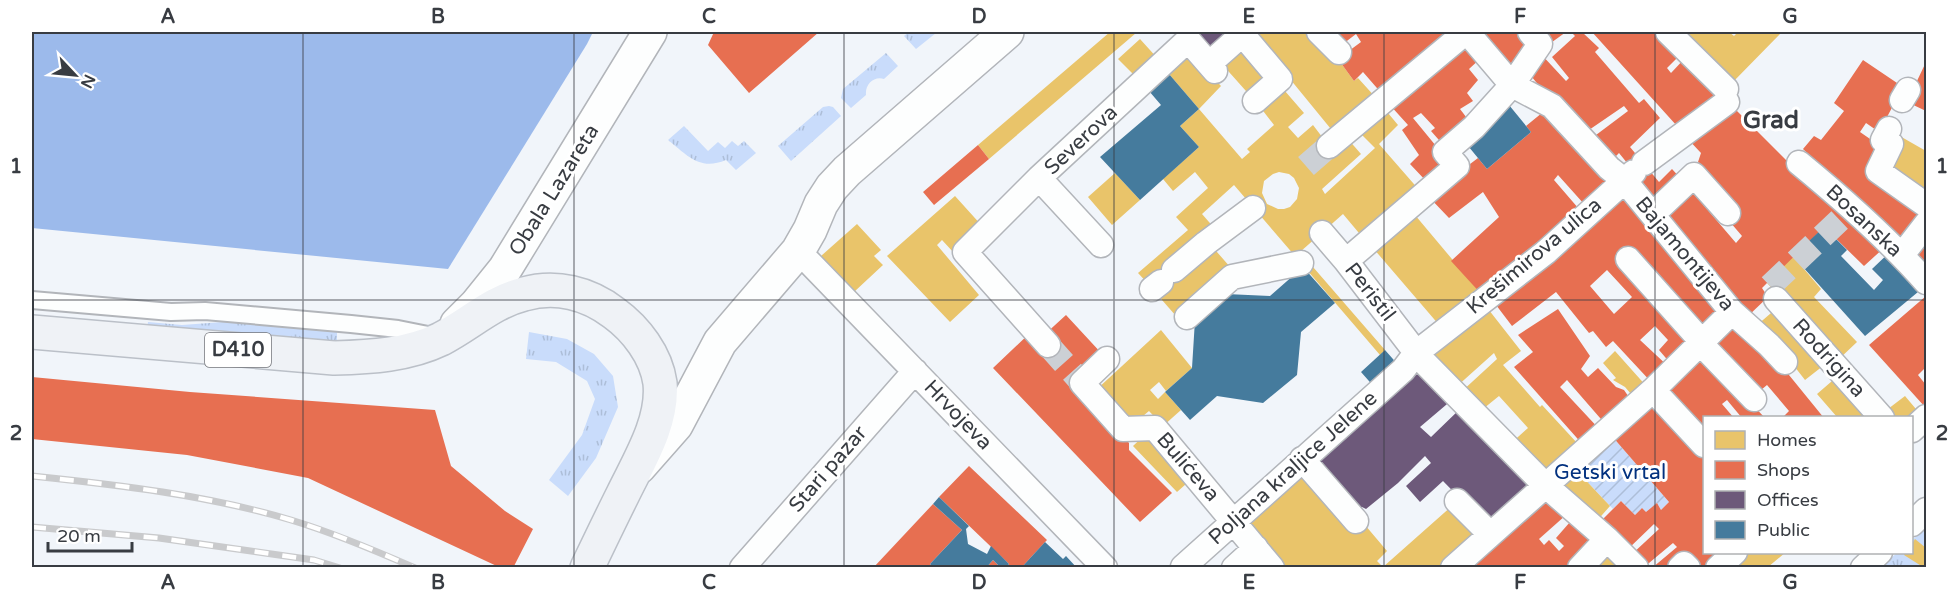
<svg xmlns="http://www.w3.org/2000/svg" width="1958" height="599" viewBox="0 0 1958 599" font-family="'Varela Round',sans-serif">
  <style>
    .grass { fill: url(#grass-tufts) }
    .garden { fill: url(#garden-furrows) }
    .water { fill: #9cbaeb }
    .homes { fill: #e9c46a; fill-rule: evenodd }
    .shops { fill: #e76f51; fill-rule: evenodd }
    .offices { fill: #6d597a }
    .public { fill: #457b9d }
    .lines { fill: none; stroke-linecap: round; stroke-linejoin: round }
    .pedestrian-tunnel { stroke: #ccd0d5; stroke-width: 24; stroke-dasharray: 24 12; stroke-linecap: butt }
    .service-casing { stroke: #b2b5ba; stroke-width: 20 }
    .pedestrian-casing { stroke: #b2b5ba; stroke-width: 27 }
    .minor-casing { stroke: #b2b5ba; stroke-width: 36 }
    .primary-casing { stroke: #bbc0c8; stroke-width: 36 }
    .service { stroke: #fdfefe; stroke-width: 16 }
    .pedestrian { stroke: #fdfefe; stroke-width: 24 }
    .minor { stroke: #fdfefe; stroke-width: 33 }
    .primary { stroke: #eff2f6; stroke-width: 33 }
    .rail-casing { stroke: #c9cacc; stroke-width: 7 }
    .rail { stroke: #fff; stroke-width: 4.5; stroke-dasharray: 14; stroke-linecap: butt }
    .grid { fill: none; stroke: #383c42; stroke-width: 1.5; stroke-opacity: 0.55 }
    .labels { text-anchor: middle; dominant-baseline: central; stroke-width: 6; stroke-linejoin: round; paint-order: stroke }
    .shield { fill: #fff; stroke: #74767b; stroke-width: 1.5 }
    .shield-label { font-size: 20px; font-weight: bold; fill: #383c42 }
    .street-label { font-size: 21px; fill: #383c42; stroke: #fff }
    .park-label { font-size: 21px; fill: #02317f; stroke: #fff }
    .quarter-label { font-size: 24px; font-weight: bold; fill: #383c42; stroke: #fff }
    .neatline { fill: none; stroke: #383c42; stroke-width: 2 }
    .grid-label { font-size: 20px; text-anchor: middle; font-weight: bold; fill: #383c42 }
  </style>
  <defs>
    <pattern id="grass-tufts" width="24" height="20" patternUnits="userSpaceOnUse" patternTransform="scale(1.5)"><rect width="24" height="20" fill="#c9dcfb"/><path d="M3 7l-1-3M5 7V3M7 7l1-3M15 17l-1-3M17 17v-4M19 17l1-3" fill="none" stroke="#adbed8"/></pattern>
    <pattern id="garden-furrows" width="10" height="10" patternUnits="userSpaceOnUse" patternTransform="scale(1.5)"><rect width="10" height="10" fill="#c9dcfb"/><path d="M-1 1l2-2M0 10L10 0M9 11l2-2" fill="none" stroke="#adbed8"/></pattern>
  </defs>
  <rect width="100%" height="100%" fill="#f1f5fa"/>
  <!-- grass -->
  <path class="grass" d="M 909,32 L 936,32 L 936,33 L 916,49 L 904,36 Z
    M 886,53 L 898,66 L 884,79 C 874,76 865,84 866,95 L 851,108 L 841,98 L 843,89 Z
    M 829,106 L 833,107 L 841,116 L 791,161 L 778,146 L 823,107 Z
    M 684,126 L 708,151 L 718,142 L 725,148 L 732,141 L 738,146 L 744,141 L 756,153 L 736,170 L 726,160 C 700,171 688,156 668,140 Z
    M 236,321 L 337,331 L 337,346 L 147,329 L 148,322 L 182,325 Z
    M 529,332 L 567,339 L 594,354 L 613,376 L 618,407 L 596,458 L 568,496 L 549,480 L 582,435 L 595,399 L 587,381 L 556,362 L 526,359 Z
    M 1926,528 L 1926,567 L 1879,568 L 1897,553 L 1912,552 L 1912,540 Z"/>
  <!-- garden -->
  <path class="garden" d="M 1611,435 L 1669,502 L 1661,510 L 1657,503 L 1646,512 L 1642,508 L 1635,515 L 1621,501 L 1613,509 L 1576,470 Z"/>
  <!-- water -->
  <path class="water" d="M 32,32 L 593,32 L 587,44 L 448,269 L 32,228 Z"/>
  <!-- homes -->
  <path class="homes" d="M 1110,32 L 1136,33 L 989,159 L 978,145 Z
    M 1254,32 L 1310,32 L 1338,59 L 1354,81 L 1358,78 L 1377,99 L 1335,134 L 1281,68 Z
    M 1677,32 L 1729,32 L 1734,36 L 1738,32 L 1782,32 L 1732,83 Z
    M 1140,39 L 1159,60 L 1138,79 L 1118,59 Z
    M 1242,43 L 1275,81 L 1254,100 L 1221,63 Z
    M 1191,53 L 1221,86 L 1199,109 L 1169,74 Z
    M 1278,83 L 1304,113 L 1288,127 L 1298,138 L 1313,125 L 1332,150 L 1347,138 L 1361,154 L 1322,189 L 1325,194 L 1375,148 L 1356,129 L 1383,107 L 1398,125 L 1379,144 L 1420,191 L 1364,239 L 1343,214 L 1300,252 L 1385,350 L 1380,355 L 1234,185 L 1202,214 L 1216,230 L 1151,287 L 1138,273 L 1188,230 L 1176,217 L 1208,188 L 1195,172 L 1173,191 L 1163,179 L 1199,147 L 1180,126 L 1199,109 L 1242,159 L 1250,152 L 1247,149 L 1274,125 L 1257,103 ZM 1279,172 L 1289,174 L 1294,178 L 1299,188 L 1297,199 L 1290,207 L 1284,209 L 1278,209 L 1267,204 L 1262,193 L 1264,181 L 1273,174 Z
    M 1898,135 L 1926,151 L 1926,199 L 1884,170 Z
    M 1115,173 L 1140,200 L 1112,225 L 1088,197 Z
    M 955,196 L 983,227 L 954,253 L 942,240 L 937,245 L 979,295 L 950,322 L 887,256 Z
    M 1415,215 L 1483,296 L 1440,326 L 1373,248 Z
    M 857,224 L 881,250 L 874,256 L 883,265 L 854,292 L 821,256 Z
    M 1210,244 L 1231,268 L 1176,316 L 1155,292 Z
    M 1793,256 L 1821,289 L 1814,297 L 1857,342 L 1838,360 L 1767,283 Z
    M 1485,305 L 1521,351 L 1503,365 L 1540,407 L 1542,405 L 1578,444 L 1544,478 L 1509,445 L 1528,428 L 1499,396 L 1478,413 L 1460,393 L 1497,359 L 1494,353 L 1455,388 L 1423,354 Z
    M 1778,307 L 1828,362 L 1805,380 L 1784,353 L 1756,326 Z
    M 1161,330 L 1192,368 L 1166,391 L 1159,382 L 1150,390 L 1158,399 L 1165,392 L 1181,410 L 1163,426 L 1149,411 L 1137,421 L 1123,421 L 1096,390 Z
    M 1615,351 L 1648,388 L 1636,400 L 1625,387 L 1613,380 L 1616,378 L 1603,363 Z
    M 1839,375 L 1876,417 L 1837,417 L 1817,394 Z
    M 1905,396 L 1921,415 L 1911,417 L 1889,417 L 1884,412 Z
    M 1150,430 L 1195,476 L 1177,492 L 1133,446 Z
    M 1576,470 L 1610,506 L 1595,523 L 1552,484 Z
    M 1301,471 L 1342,513 L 1336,517 L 1349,531 L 1357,524 L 1365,525 L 1387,551 L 1377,561 L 1383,567 L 1277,567 L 1249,524 Z
    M 1453,505 L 1484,535 L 1446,567 L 1383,567 Z
    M 1915,539 L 1926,548 L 1926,562 L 1923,567 L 1904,555 L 1905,552 L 1912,552 L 1912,544 Z
    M 1607,545 L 1629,567 L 1590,567 Z
    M 1746,552 L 1786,552 L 1768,567 L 1728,567 Z"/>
  <!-- shops -->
  <path class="shops" d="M 714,32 L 819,32 L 749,93 L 708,45 Z
    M 1326,32 L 1459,32 L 1383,95 L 1363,72 L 1354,81 L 1338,59 L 1361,42 L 1356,34 L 1339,47 Z
    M 1476,32 L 1526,32 L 1532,39 L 1517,67 L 1495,58 Z
    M 1537,32 L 1566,32 L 1548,45 Z
    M 1571,32 L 1582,32 L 1599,48 L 1595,52 L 1639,103 L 1644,99 L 1660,118 L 1630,147 L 1659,182 L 1672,169 L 1682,180 L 1657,205 L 1646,193 L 1649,190 L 1619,153 L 1610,162 L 1592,138 L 1628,111 L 1624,106 L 1586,132 L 1554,104 L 1527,71 L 1540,53 L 1566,81 L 1569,78 L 1552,57 L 1575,36 Z
    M 1592,32 L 1661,32 L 1682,53 L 1667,68 L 1671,73 L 1686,57 L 1721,95 L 1677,126 Z
    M 1468,39 L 1481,58 L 1469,69 L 1478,80 L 1467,93 L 1473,101 L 1460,109 L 1473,126 L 1446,148 L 1431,131 L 1435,128 L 1421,113 L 1413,118 L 1450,163 L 1427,182 L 1410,164 L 1419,155 L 1402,130 L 1408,125 L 1389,104 Z
    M 1863,60 L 1903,87 L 1879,132 L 1866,123 L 1860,132 L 1886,150 L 1874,174 L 1926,212 L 1903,246 L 1803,149 L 1814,136 L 1821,140 L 1844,111 L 1834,103 Z
    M 1926,62 L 1926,111 L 1907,102 Z
    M 1733,107 L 1818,192 L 1886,246 L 1864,266 L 1824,227 L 1767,283 L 1762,288 L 1768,297 L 1747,317 L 1662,210 L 1689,188 L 1736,243 L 1742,236 L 1730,222 L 1741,210 L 1698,162 L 1701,153 L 1685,136 Z
    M 1548,108 L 1612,178 L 1584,204 L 1558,175 L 1554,180 L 1579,209 L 1483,296 L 1451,261 L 1499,217 L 1483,192 L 1449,218 L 1428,196 L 1478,158 L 1487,169 L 1531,132 L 1526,126 Z
    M 978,145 L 989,159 L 934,205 L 923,192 Z
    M 1624,185 L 1725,310 L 1671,364 L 1659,350 L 1668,340 L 1655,326 L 1640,340 L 1670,368 L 1653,384 L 1613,341 L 1606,347 L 1593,331 L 1589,333 L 1556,292 L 1512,326 L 1493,301 ZM 1607,270 L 1632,297 L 1614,314 L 1590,286 Z
    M 1926,232 L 1926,270 L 1911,254 Z
    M 1926,296 L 1926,367 L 1918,375 L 1926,385 L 1925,407 L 1869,345 Z
    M 1558,309 L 1590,356 L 1581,369 L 1588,377 L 1598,368 L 1616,387 L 1624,390 L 1633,403 L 1607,426 L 1567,380 L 1560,387 L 1602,432 L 1584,446 L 1514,367 L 1533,352 L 1518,335 Z
    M 1066,315 L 1103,355 L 1074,382 L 1129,443 L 1129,450 L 1172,493 L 1140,522 L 993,368 L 1032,331 L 1043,336 Z
    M 1733,327 L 1776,359 L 1824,418 L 1782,418 L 1789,411 L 1767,385 L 1755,395 L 1708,347 Z
    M 1703,352 L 1765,418 L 1742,418 L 1727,400 L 1722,404 L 1734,418 L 1704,418 L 1704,432 L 1658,392 Z
    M 32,377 L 190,392 L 435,410 L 451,466 L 505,511 L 533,529 L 513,568 L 501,568 L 308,478 L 187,455 L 32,439 Z
    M 1655,398 L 1704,452 L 1704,552 L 1725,552 L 1709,568 L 1700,568 L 1687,554 L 1671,568 L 1652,568 L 1677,547 L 1673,543 L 1643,568 L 1631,555 L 1659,529 L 1654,524 L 1627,550 L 1597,525 L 1621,501 L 1635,515 L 1642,508 L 1646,512 L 1657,503 L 1661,510 L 1669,502 L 1611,435 Z
    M 969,466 L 1047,540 L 1021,568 L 1006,568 L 1009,564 L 939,497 Z
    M 1543,490 L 1566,515 L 1539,539 L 1544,545 L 1549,540 L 1559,551 L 1564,546 L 1556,538 L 1570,522 L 1600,543 L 1576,568 L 1461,568 Z
    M 933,504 L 962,530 L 930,564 L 934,568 L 873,568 Z
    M 993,560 L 1001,568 L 986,568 Z"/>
  <!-- offices -->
  <path class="offices" d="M 1186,32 L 1240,32 L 1211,59 Z
    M 1419,362 L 1453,399 L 1420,427 L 1431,437 L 1461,408 L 1536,485 L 1489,528 L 1443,481 L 1420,502 L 1406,486 L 1431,463 L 1425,456 L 1398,483 L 1366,509 L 1362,507 L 1358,510 L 1308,460 Z"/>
  <!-- public -->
  <path class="public" d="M 1169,74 L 1199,109 L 1180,126 L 1199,147 L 1140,200 L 1100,157 L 1161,105 L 1149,91 Z
    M 1509,105 L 1531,132 L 1487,169 L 1464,141 Z
    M 1824,227 L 1847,250 L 1841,256 L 1874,290 L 1883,280 L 1872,269 L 1892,250 L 1924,287 L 1865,336 L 1793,256 Z
    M 1303,267 L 1335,303 L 1301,332 L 1297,375 L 1263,403 L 1217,396 L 1190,420 L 1165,392 L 1192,368 L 1195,320 L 1226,294 L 1270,296 Z
    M 1385,350 L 1400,367 L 1376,389 L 1361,372 Z
    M 939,497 L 969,526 L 966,529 L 968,544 L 987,554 L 991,546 L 1009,564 L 1006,568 L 1001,568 L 993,560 L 986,568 L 934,568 L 930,564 L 962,530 L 933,504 Z
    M 1045,542 L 1063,559 L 1066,556 L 1077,568 L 1021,568 Z"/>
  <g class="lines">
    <!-- pedestrian-tunnel -->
    <path class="pedestrian-tunnel" d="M 1306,166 L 1329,146
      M 1770,286 L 1848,212
      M 1048,345 L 1082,383"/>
    <defs>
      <path id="service" d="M 32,300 L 171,312 L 205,311 L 351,324 L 398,329 L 433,336"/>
      <path id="pedestrian" d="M 1319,32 L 1339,52
        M 1467,32 L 1512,85 L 1552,106 L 1609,168 L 1624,180 L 1732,312 L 1769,345 L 1785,362
        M 1668,32 L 1726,89
        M 1242,34 L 1280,79 L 1255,101
        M 1209,64 L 1245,32
        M 1902,100 L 1908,90
        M 1889,129 L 1883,140 L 1891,144 L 1878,171 L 1926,205
        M 1329,146 L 1466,32
        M 1644,163 L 1727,102
        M 1799,163 C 1844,200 1887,238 1926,282
        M 1039,178 L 1101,245
        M 1653,214 L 1694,175 L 1728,213
        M 1322,233 L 1346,261 L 1421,359 L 1545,485 L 1607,539 L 1636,568
        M 1902,255 L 1926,224
        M 1628,259 L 1703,343
        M 1346,261 L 1457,166 L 1445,152 L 1474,127 L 1512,85 L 1540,44 L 1530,32
        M 809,262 L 1105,568
        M 1174,270 L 1206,243 L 1253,208
        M 1152,289 L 1161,282
        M 1776,299 L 1882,418
        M 1187,317 L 1232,277 L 1301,263
        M 1701,344 L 1754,399
        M 1048,345 L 965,252 L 1039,178 L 1188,40 L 1215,71
        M 1107,359 L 1082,383 L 1123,429 L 1155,428 L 1272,568
        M 1653,390 L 1704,445
        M 1912,430 L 1926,417
        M 1302,459 L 1356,521
        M 1457,501 L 1490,534
        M 1912,524 L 1926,510
        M 1183,567 L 1403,370 L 1416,353 L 1546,252 L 1634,172
        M 742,568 L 915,371
        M 1234,568 L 1256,548
        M 1453,568 L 1653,390 L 1732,312
        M 1580,568 L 1607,539
        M 1680,568 L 1684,564 L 1688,568
        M 1718,568 L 1735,552
        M 1863,568 L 1880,552"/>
      <path id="minor" d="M 457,324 L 476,305 L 505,269 L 650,32
        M 639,467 L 676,425 L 720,342 L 798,251 L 810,230 L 821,204 L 832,187 L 847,171 L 1007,32"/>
      <path id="primary" d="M 32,332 L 334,358 C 371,357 408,355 441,339 C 470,324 492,302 524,294 C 556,285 588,293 614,313 C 636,329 656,355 660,383 C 664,421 639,461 623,494 C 611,518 599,543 587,568"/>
    </defs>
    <!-- service casing -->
    <use href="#service" class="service-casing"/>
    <!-- pedestrian casing -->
    <use href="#pedestrian" class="pedestrian-casing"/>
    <!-- minor casing -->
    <use href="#minor" class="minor-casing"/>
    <!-- primary casing -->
    <use href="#primary" class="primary-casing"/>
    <!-- service -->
    <use href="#service" class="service"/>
    <!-- pedestrian -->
    <use href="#pedestrian" class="pedestrian"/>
    <!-- minor -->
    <use href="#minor" class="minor"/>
    <!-- primary -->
    <use href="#primary" class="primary"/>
    <defs>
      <path id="rail" d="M 32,476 C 119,485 207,495 291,520 C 334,533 374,550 415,568
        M 32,527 L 159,538 L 314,560 L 340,568"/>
    </defs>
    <!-- rail casing -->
    <use href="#rail" class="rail-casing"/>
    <!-- rail -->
    <use href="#rail" class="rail"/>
  </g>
  <!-- grid -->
  <path class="grid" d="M 303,32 L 303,568M 574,32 L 574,568M 844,32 L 844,568M 1114,32 L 1114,568M 1384,32 L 1384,568M 1655,32 L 1655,568M 32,300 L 1926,300"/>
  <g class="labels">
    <!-- shield labels -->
    <rect class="shield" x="205" y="333" width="66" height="34" rx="4.5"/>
    <g class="shield-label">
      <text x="238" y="350">D410</text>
    </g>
    <!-- street labels -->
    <g class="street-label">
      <text transform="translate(1081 140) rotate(-43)">Severova</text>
      <text transform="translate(554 190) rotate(-58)">Obala Lazareta</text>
      <text transform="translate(1864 221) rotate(43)">Bosanska</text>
      <text transform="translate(1685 254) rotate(50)">Bajamontijeva</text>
      <text transform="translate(1534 256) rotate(-40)">Krešimirova ulica</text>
      <text transform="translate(1370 292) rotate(52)">Peristil</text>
      <text transform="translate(1829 358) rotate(48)">Rodrigina</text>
      <text transform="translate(958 415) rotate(46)">Hrvojeva</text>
      <text transform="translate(1188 467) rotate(49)">Bulićeva</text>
      <text transform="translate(1293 468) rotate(-42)">Poljana kraljice Jelene</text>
      <text transform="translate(828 469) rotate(-49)">Stari pazar</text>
    </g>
    <!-- park labels -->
    <g class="park-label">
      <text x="1610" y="472">Getski vrtal</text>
    </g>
    <!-- quarter labels -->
    <g class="quarter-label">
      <text x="1771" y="120">Grad</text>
    </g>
  </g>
  <!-- border -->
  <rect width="1958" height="599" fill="none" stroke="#ffffff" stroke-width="66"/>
  <!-- legend -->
  <rect x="1703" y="416" width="210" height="138" fill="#ffffff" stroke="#afb1b3" stroke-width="1.5"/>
  <rect x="1715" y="431" width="30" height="18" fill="#e9c46a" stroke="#afb1b3" stroke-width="1.5"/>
  <text x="1757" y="446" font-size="18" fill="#383c42">Homes</text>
  <rect x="1715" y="461" width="30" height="18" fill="#e76f51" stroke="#afb1b3" stroke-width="1.5"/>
  <text x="1757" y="476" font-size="18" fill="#383c42">Shops</text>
  <rect x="1715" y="491" width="30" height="18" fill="#6d597a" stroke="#afb1b3" stroke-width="1.5"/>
  <text x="1757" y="506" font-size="18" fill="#383c42">Offices</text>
  <rect x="1715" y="521" width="30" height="18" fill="#457b9d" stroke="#afb1b3" stroke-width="1.5"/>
  <text x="1757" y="536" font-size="18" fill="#383c42">Public</text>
  <!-- north arrow -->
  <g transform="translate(75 75) rotate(116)" stroke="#ffffff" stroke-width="4.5" paint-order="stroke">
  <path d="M0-4.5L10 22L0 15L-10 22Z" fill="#383c42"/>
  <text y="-9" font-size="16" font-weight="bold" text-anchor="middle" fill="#383c42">N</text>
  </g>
  <!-- scale -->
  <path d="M48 542v9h84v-9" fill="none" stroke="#383c42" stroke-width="3"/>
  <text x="57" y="542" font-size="18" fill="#383c42" stroke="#ffffff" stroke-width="4.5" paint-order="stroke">20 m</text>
  <rect x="33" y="33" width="1892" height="533" class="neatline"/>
  <g class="grid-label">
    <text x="168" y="23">A</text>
    <text x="438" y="23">B</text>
    <text x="709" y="23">C</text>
    <text x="979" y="23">D</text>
    <text x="1249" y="23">E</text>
    <text x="1520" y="23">F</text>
    <text x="1790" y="23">G</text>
    <text x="16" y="173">1</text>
    <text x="1942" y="173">1</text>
    <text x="16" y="440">2</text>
    <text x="1942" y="440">2</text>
    <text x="168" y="589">A</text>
    <text x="438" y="589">B</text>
    <text x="709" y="589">C</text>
    <text x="979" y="589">D</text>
    <text x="1249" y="589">E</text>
    <text x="1520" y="589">F</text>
    <text x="1790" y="589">G</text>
  </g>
</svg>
